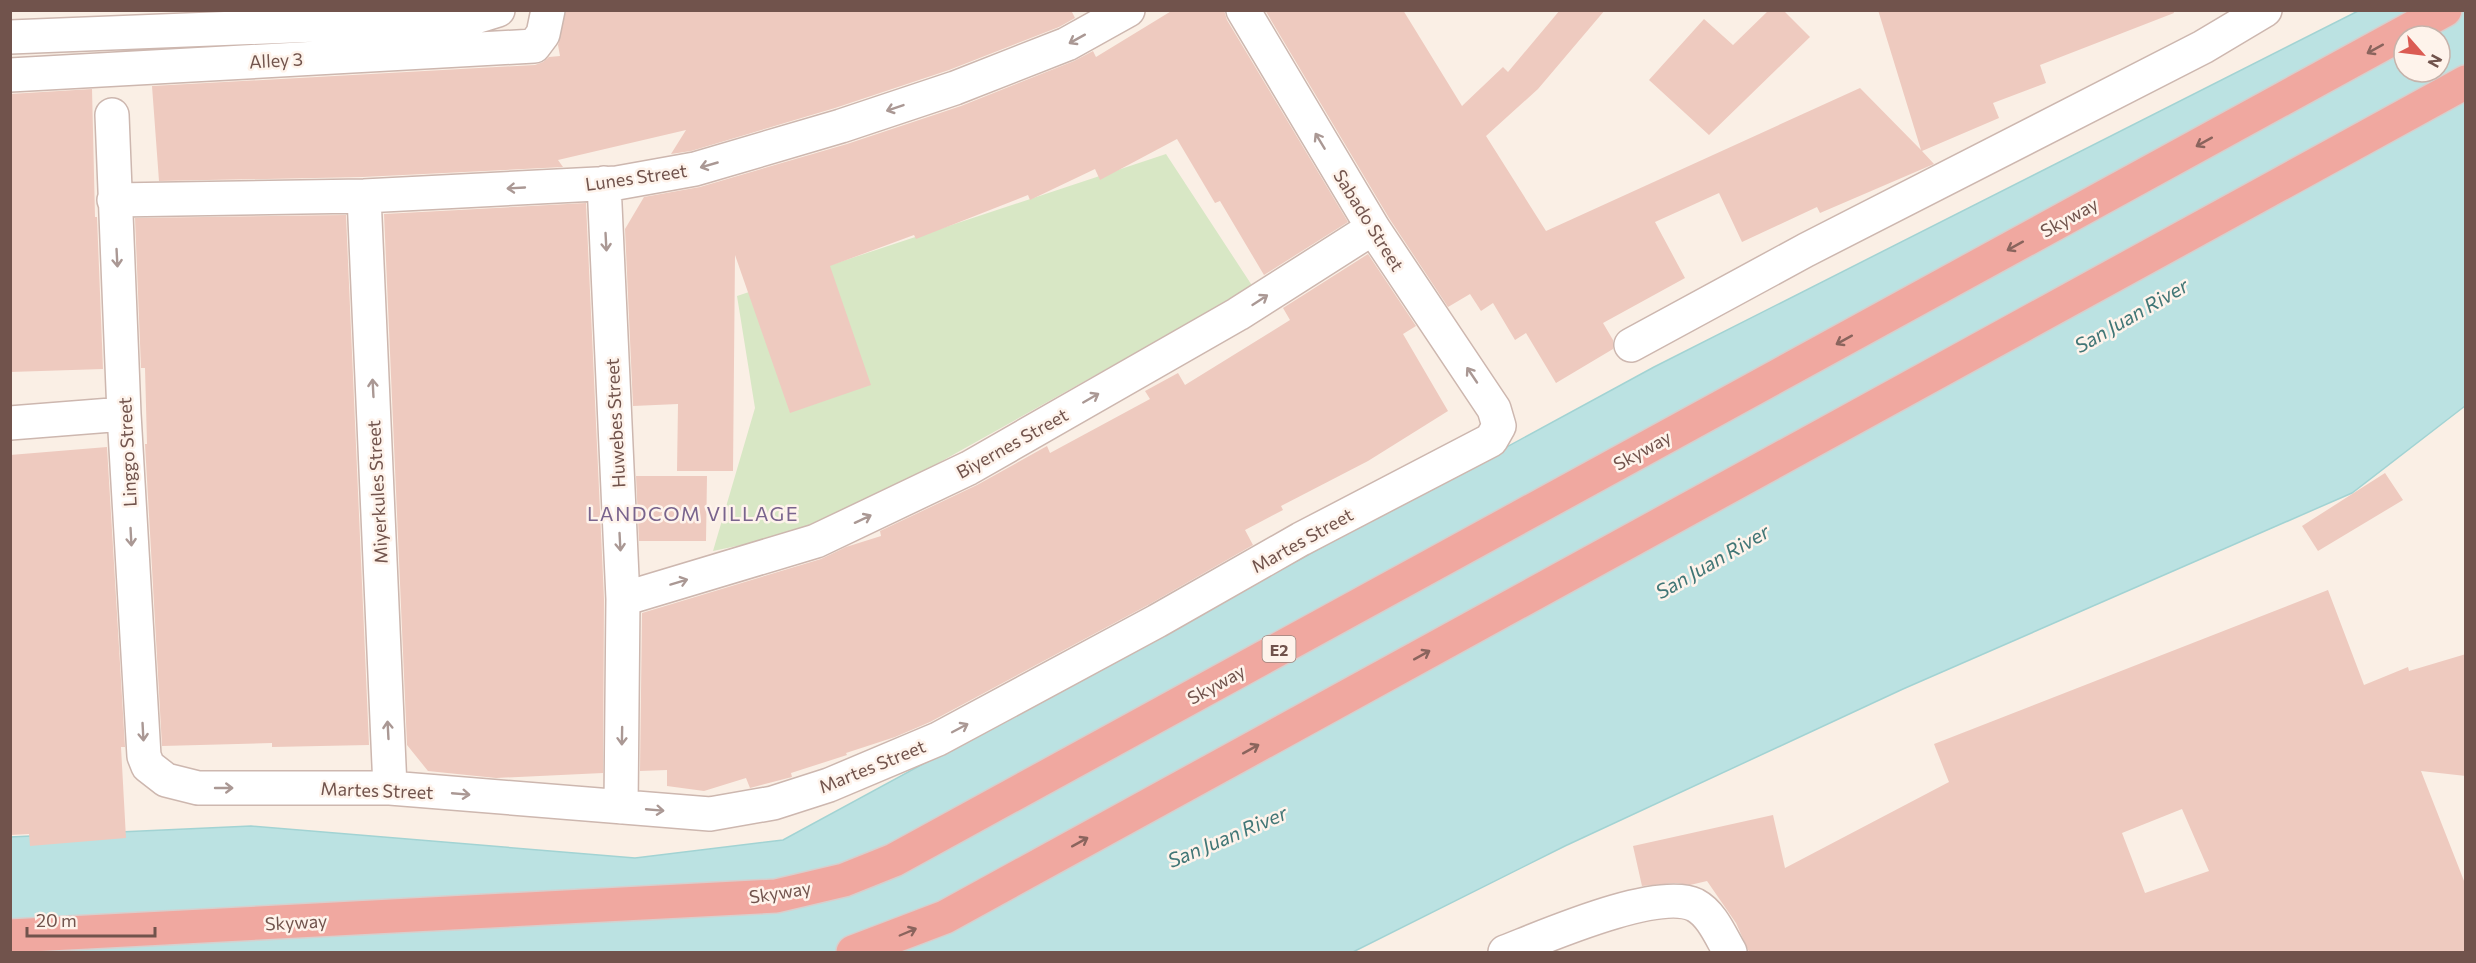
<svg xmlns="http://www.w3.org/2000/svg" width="2476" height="963" viewBox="0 0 2476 963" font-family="Commissioner,sans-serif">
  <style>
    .green { fill: #d8e7c5 }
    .water { fill: #bbe2e2; stroke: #a2d3d3; stroke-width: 1.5; fill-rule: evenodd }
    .building { fill: #eecabf; fill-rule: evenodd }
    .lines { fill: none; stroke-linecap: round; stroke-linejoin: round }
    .minor-casing { stroke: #cdb7af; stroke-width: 36 }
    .highway-casing { stroke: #d7cfcd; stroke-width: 36 }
    .minor { stroke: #fff; stroke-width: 33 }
    .highway { stroke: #f0a8a0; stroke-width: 33 }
    .oneway { stroke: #aa9894 }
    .oneway2 { stroke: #8a645d }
    .labels { text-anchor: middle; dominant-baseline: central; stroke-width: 5; stroke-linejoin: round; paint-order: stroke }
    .shield { fill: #fef3eb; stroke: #9b837c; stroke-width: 1.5 }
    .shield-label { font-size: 16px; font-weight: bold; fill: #71534c }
    .street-label { font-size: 18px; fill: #71534c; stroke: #fef3eb }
    .water-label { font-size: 20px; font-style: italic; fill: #417676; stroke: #fef3eb }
    .neighbourhood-label { font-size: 20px; letter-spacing: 1.5px; fill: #79648d; stroke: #fef3eb }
  </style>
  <rect width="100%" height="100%" fill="#faefe5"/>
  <!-- green -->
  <path class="green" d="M 1166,154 L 1253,287 L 822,528 L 713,551 L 755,408 L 737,296 Z"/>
  <!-- water -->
  <path class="water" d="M 2358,11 L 2465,11 L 2465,406 L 2352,493 L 1903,689 L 1565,846 L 1353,952 L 11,952 L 10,837 L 251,826 L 635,858 L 783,840 L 1654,367 ZM 2404,36 L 2440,36 L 2440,72 L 2404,72 Z"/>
  <!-- building -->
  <path class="building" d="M 566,10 L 1071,10 L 1075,18 L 1059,27 L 949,70 L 835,108 L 691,151 L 671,154 L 686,130 L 558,160 L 563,167 L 363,177 L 159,181 L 152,86 L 535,65 L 543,62 L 549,57 L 560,56 L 558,45 Z
    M 1173,10 L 1224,10 L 1227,20 L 1348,222 L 1264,275 L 1220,201 L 1215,203 L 1177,139 L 1100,180 L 1095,169 L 1030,200 L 1028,195 L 916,239 L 914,235 L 830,266 L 871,385 L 790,413 L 735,255 L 733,471 L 677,471 L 678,404 L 633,406 L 625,229 L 644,197 L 700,187 L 847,144 L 961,106 L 1074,61 L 1093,51 L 1096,57 Z
    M 1265,10 L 1403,10 L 1462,106 L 1503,67 L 1508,72 L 1560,10 L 1605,10 L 1538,89 L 1486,136 L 1546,231 L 1860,88 L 1921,150 L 1878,10 L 2173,10 L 2174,13 L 2040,65 L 2046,83 L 1993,103 L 1999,118 L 1922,151 L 1934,164 L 1820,213 L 1817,207 L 1742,242 L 1719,193 L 1655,222 L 1685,278 L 1603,323 L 1613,340 L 1613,349 L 1556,383 L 1526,333 L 1515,340 L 1493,303 L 1481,311 L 1470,294 L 1448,307 L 1389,218 Z
    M 1769,10 L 1783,10 L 1810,37 L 1709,135 L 1649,80 L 1704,19 L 1733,45 Z
    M 92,89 L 95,217 L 97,217 L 103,369 L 10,372 L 10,94 Z
    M 586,203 L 604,599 L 603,773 L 496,778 L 428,771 L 407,745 L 384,214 Z
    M 346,215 L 369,745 L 272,747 L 272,743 L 162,746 L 145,444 L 147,444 L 145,368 L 141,368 L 135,218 Z
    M 1368,254 L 1416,326 L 1403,334 L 1448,411 L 1368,461 L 1281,506 L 1283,510 L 1245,530 L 1253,545 L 1148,605 L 930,722 L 895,737 L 846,753 L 847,755 L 791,773 L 792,777 L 750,788 L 746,778 L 704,791 L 667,786 L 667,770 L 640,771 L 642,613 L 821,559 L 846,547 L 881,536 L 880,531 L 977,485 L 1047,446 L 1050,453 L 1150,399 L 1145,391 L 1178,373 L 1185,385 L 1290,320 L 1283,308 Z
    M 107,447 L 125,747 L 121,747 L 126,838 L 30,846 L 29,834 L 10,835 L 10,455 Z
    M 2385,473 L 2403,500 L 2318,551 L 2302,526 Z
    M 636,476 L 707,476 L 706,541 L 639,541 Z
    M 2328,590 L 2364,685 L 2408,667 L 2409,671 L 2466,654 L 2466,776 L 2421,771 L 2466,886 L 2466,952 L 1749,952 L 1736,923 L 1707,881 L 1690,885 L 1676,883 L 1642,886 L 1633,846 L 1773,815 L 1785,868 L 1949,782 L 1934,744 ZM 2182,809 L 2209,871 L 2145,893 L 2122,833 Z"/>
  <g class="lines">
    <defs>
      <path id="minor" d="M 10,37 L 469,19 L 498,10
        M 10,75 L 534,46 L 543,34 L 548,10
        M 112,115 L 124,414 L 144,756 L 148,766 L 166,780 L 198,788 L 390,788 L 710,814 L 773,803 L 829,785 L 938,739 L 1157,621 L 1301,539 L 1491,440 L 1499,426 L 1494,409 L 1373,228 L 1243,10
        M 604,183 L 623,599 L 621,807
        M 364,196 L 390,788
        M 114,200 L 364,196 L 617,183 L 695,169 L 841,126 L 955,88 L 1067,44 L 1128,10
        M 1631,345 L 1806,250 L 2203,47 L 2265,10
        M 10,423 L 124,414
        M 623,599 L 816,541 L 969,468 L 1238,314 L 1373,228
        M 1505,952 C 1544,937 1657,887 1695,905 C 1712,914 1721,937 1730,952"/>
      <path id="highway" d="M 10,936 L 776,896 L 844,880 L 894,860 L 2445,10
        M 853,952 L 945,917 L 2466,82"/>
    </defs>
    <!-- minor casing -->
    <use href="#minor" class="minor-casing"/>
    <!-- highway casing -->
    <use href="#highway" class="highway-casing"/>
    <!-- minor -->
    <use href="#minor" class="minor"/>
    <!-- highway -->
    <use href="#highway" class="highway"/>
  </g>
  <!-- one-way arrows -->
  <defs><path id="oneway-shaft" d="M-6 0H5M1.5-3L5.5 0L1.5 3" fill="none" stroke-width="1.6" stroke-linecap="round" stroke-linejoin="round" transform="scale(1.5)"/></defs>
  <g class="oneway">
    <use href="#oneway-shaft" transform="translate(1077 39) rotate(151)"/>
    <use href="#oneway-shaft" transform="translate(895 108) rotate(161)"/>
    <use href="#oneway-shaft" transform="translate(1320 141) rotate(-121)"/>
    <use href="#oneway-shaft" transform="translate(709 165) rotate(164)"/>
    <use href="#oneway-shaft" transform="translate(516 188) rotate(177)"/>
    <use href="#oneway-shaft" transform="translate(606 242) rotate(87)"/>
    <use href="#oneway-shaft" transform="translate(117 258) rotate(87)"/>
    <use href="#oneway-shaft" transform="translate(1260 300) rotate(-33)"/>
    <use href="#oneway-shaft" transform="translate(1472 375) rotate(-124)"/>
    <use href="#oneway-shaft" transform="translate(373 388) rotate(-93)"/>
    <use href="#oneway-shaft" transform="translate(1091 398) rotate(-30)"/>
    <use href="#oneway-shaft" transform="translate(863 519) rotate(-25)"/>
    <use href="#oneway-shaft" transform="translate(131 537) rotate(87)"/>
    <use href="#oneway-shaft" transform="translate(620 542) rotate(87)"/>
    <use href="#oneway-shaft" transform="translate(679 582) rotate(-17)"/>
    <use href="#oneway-shaft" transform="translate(960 728) rotate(-28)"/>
    <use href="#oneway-shaft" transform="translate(388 730) rotate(-93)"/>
    <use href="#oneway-shaft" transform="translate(143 732) rotate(87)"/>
    <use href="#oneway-shaft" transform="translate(622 736) rotate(91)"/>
    <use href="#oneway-shaft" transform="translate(224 788)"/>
    <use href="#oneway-shaft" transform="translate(461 794) rotate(5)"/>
    <use href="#oneway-shaft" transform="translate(655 810) rotate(5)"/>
  </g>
  <g class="oneway2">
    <use href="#oneway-shaft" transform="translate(2375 49) rotate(151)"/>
    <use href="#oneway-shaft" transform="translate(2204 142) rotate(151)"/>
    <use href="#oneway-shaft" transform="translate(2015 246) rotate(151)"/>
    <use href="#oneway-shaft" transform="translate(1844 340) rotate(151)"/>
    <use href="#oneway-shaft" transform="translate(1422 655) rotate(-29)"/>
    <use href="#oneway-shaft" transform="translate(1251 749) rotate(-29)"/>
    <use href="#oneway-shaft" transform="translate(1080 842) rotate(-29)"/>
    <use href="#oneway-shaft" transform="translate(908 932) rotate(-23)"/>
  </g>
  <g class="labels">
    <!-- shield labels -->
    <rect class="shield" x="1262.5" y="636" width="33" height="26" rx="4.5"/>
    <g class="shield-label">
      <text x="1279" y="649">E2</text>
    </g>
    <!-- street labels -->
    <g class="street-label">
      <text transform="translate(276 60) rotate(-3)">Alley 3</text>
      <text transform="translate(636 177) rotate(-8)">Lunes Street</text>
      <text transform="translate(2069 217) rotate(-29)">Skyway</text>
      <text transform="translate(1369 220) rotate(58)">Sabado Street</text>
      <text transform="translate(615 423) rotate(-93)">Huwebes Street</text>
      <text transform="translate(1012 443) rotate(-29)">Biyernes Street</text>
      <text transform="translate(1642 450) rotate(-29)">Skyway</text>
      <text transform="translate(127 452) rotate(-93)">Linggo Street</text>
      <text transform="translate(377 492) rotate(-93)">Miyerkules Street</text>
      <text transform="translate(1302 540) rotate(-29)">Martes Street</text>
      <text transform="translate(1216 684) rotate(-29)">Skyway</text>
      <text transform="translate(872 766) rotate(-22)">Martes Street</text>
      <text transform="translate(377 790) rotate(2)">Martes Street</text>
      <text transform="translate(780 892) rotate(-9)">Skyway</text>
      <text transform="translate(296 922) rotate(-3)">Skyway</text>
    </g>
    <!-- water labels -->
    <g class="water-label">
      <text transform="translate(2131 315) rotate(-30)">San Juan River</text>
      <text transform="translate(1712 561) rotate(-30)">San Juan River</text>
      <text transform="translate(1227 836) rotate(-23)">San Juan River</text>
    </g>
    <!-- neighbourhood labels -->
    <g class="neighbourhood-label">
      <text x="693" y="513">LANDCOM VILLAGE</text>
    </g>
  </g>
  <!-- border -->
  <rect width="2476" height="963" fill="none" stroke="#71534c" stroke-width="24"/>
  <!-- north arrow -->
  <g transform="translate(2422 54) rotate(118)"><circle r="28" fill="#fef3eb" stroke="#c6b3ab" stroke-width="1.5"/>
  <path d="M0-4.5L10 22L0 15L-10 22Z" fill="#db5b53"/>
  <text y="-9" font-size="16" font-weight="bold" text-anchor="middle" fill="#71534c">N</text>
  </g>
  <!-- scale -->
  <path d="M27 927v9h128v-9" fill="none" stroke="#71534c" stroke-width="3"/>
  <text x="36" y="927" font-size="18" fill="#71534c" stroke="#fef3eb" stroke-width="4.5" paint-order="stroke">20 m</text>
</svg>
